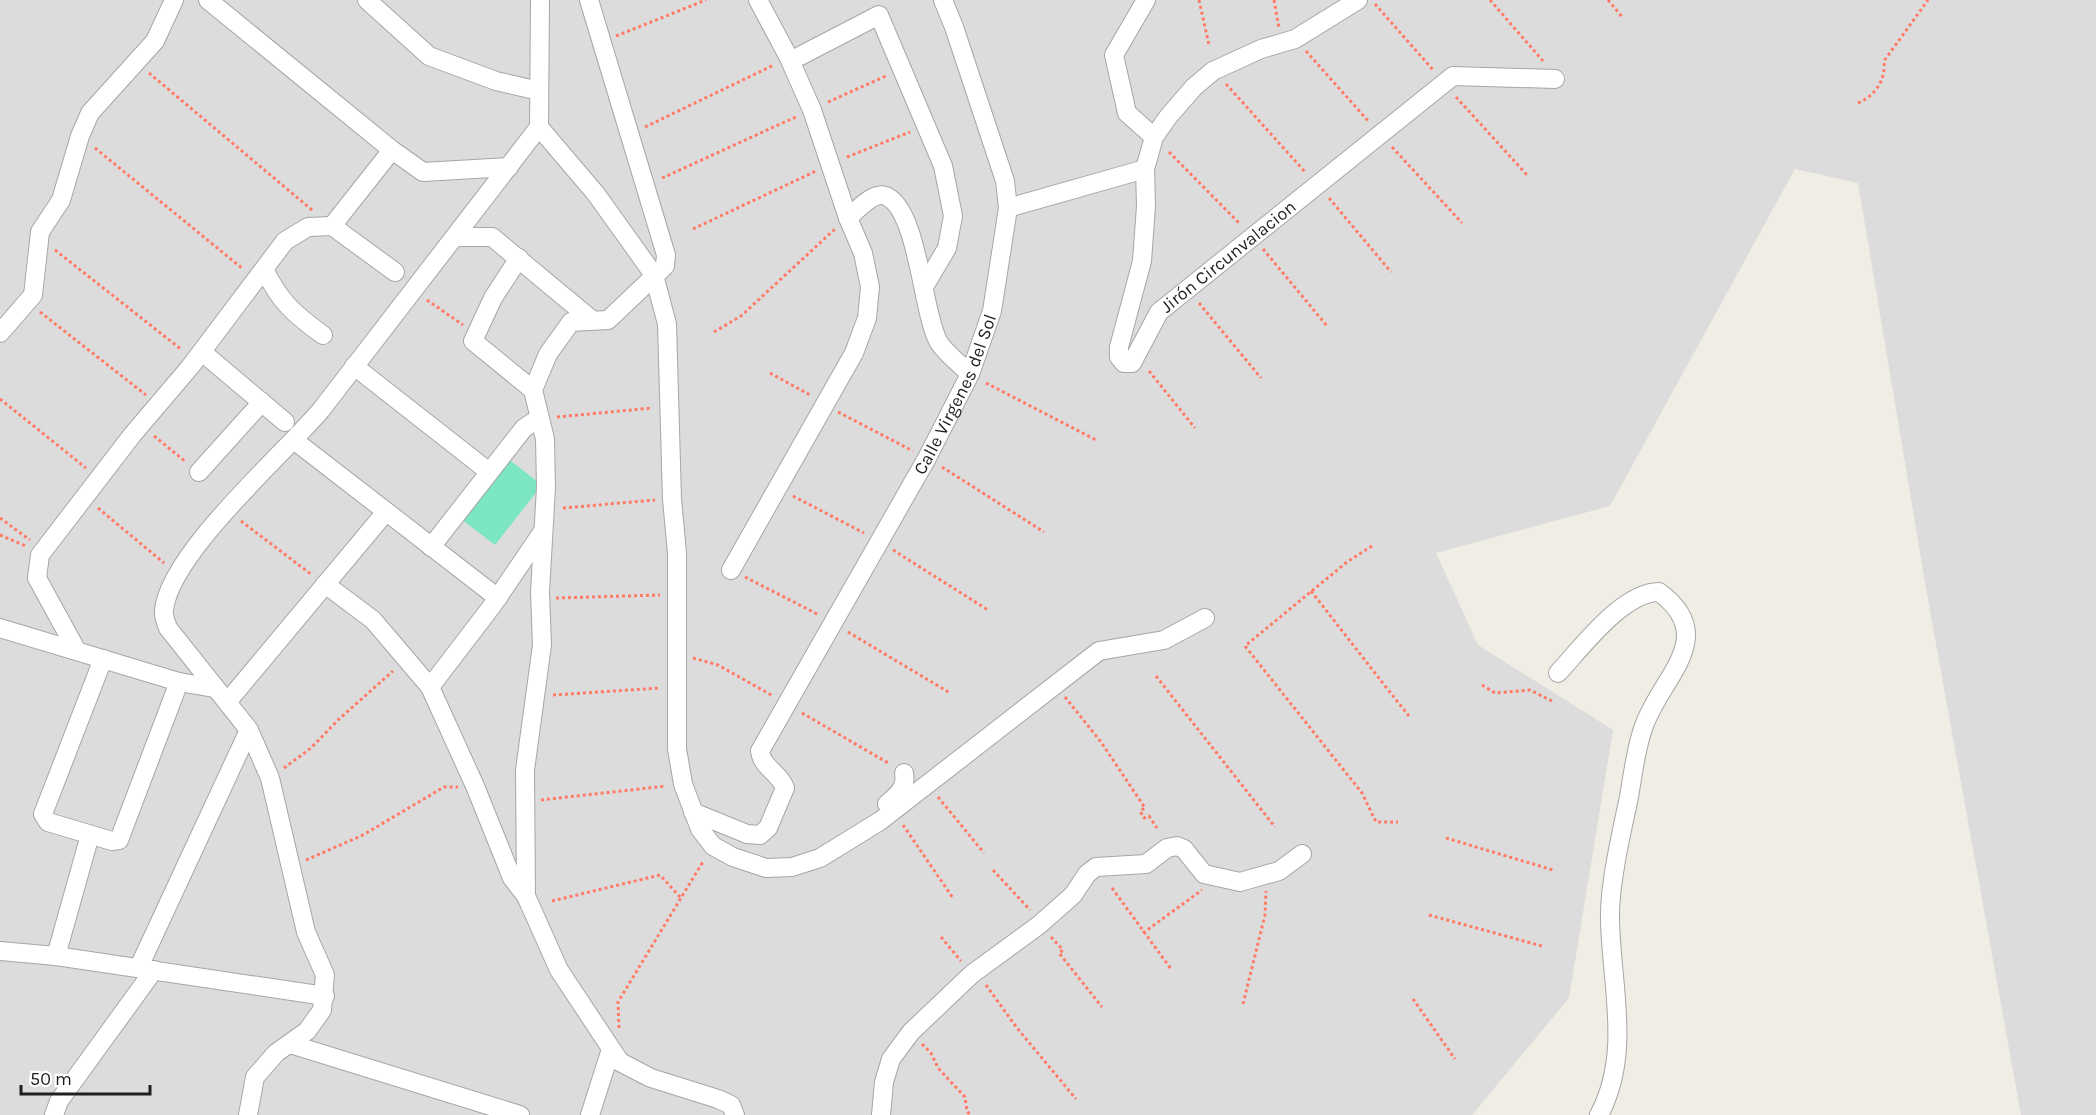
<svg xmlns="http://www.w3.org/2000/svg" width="2096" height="1115" viewBox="0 0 2096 1115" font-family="Karla,sans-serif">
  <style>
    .residential { fill: #dddcdc }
    .pitch { fill: #7ce6c0 }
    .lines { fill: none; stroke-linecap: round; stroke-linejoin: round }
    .minor-casing { stroke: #a6a6a6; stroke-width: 20 }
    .path { stroke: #ff7b67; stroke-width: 3; stroke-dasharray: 3 3; stroke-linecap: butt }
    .minor { stroke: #fff; stroke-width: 18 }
    .labels { text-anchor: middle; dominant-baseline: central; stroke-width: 6; stroke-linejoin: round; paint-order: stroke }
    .street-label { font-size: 18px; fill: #1f1f1f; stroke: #fff }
  </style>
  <rect width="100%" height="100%" fill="#f0ede4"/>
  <!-- residential -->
  <path class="residential" d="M 0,0 L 2096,0 L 2096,1115 L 2021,1115 L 1927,594 L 1858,183 L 1795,169 L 1610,506 L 1436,553 L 1478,645 L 1613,730 L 1569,998 L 1472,1115 L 0,1115 Z"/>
  <!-- pitch -->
  <path class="pitch" d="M 507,458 L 542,485 L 495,545 L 461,519 Z"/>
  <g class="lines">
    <defs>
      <g id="minor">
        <path d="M 208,0 L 392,150 L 423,172 L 509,167"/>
        <path d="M 367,0 L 429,56 L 496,81 L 539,91"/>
        <path d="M 589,0 L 666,255 L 665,266 L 608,320 L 571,322 L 548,354 L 533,390 L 545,439 L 546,487 L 540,592 L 542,645 L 525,770 L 526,896 L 559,970 L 620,1062 L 651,1078 L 718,1099 L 731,1105 L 735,1115"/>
        <path d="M 1146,0 L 1114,55 L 1127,113 L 1154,137"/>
        <path id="s1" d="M 1358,0 L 1295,39 L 1261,49 L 1213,71 L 1194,87 L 1168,117 L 1154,137 L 1145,169 L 1146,206 L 1142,261 L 1119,347 L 1119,357 L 1124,363 L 1132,363 L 1159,312 L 1453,76 L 1555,79"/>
        <path d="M 800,56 L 879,15 L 943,166 L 953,216 L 947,248 L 924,287"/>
        <path d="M 539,127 L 596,194 L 654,275 L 667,324 L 672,499 L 677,553 L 677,749 L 683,784 L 700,829 L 713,846 L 733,857 L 766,868 L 792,867 L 820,858 L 880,821 L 1099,651 L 1164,640 L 1205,618"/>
        <path d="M 1008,208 L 1145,169"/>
        <path d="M 848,218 C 857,210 874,191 886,196 C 918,210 922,310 938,341 C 945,353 960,364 970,374"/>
        <path d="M 332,226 L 392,150"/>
        <path d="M 455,237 L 492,237 L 592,320"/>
        <path d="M 519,258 L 493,298 L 473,341 L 533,390"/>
        <path d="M 264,269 C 280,302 294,314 323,335"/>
        <path d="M 0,333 L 33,295 L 40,232 L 61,200 L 80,136 L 90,113 L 155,41 L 174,0"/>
        <path d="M 202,352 L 285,422"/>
        <path d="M 354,366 L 488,471"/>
        <path d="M 295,441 L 498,598"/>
        <path d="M 199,472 L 262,402"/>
        <path d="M 431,547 L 524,428 L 539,418"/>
        <path d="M 731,570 L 854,353 L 867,318 L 870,287 L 863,253 L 848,218 L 812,110 L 789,58 L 758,0"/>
        <path d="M 325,584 L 373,620 L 430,687 L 475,786 L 512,878 L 526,896"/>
        <path d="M 0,628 L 179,682 L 214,688"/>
        <path d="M 77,651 L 37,578 L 40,555 L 133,434 L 190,367 L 285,241 L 308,227 L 332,226 L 395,272"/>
        <path d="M 103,659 L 43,814 L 48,822 L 112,841 L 119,840 L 179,682"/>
        <path d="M 1558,673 C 1582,647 1623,592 1659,592 C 1720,637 1661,677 1644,726 C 1635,749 1633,777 1628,802 C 1621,834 1609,887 1610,919 C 1611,985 1632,1053 1599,1115"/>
        <path d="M 430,687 L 492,606 L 543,531"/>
        <path d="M 228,701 L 385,513"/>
        <path d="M 887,804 C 897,795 907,788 904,773"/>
        <path id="s2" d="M 693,812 L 747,834 L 760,835 L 768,828 L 785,788 C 780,773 762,768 760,751 L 927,458 L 970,374 L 992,311 L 1008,208 L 1005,181 L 954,27 L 943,0"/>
        <path d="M 0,951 L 56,956 L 325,996"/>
        <path d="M 56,956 L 90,835"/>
        <path d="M 139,967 L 249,730"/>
        <path d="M 290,1044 L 520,1115"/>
        <path d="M 54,1115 L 59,1101 L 154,970"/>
        <path d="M 248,1115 L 255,1077 L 276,1053 L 307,1031 L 322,1010 L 325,975 L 306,932 L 270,778 L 249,730 L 168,628 C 166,622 163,616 164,610 C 170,553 282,456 321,410 L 539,127 L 540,0"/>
        <path d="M 590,1115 L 611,1049"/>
        <path d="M 881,1115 L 884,1082 L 891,1059 L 911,1032 L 972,974 L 1039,925 L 1073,895 L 1087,874 L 1096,867 L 1146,864 L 1167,848 L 1177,846 L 1184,849 L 1204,874 L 1240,882 L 1279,871 L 1302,854"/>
      </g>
    </defs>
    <!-- minor casing -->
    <use href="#minor" class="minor-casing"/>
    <!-- path -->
    <path class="path" d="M 1199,0 L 1209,45
      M 1274,0 L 1279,28
      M 1490,0 L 1543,61
      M 1608,0 L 1623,18
      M 1375,4 L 1434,71
      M 616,36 L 706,0
      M 1306,51 L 1369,122
      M 149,73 L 312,210
      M 1226,84 L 1306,173
      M 1456,97 L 1527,175
      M 828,102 L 888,75
      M 1858,103 C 1875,96 1886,80 1884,61 L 1928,0
      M 645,127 L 774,65
      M 1392,147 L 1462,223
      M 95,148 L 243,269
      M 1169,152 L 1240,224
      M 847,157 L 910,132
      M 662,178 L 798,116
      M 1329,198 L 1391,272
      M 693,229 L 816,171
      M 1263,249 L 1327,326
      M 55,250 L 182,350
      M 427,300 L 463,325
      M 1199,303 L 1261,378
      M 40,312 L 146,395
      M 714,332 L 741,316 L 835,229
      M 1149,371 L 1195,428
      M 770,373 L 810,395
      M 986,383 L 1096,440
      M 0,399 L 86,468
      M 838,412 L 913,451
      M 557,417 L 652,408
      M 154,436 L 186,462
      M 942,467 L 1044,532
      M 793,496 L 864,533
      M 98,508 L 164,563
      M 563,508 L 655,500
      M 0,518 L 30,540
      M 241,521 L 312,575
      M 0,535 L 26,546
      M 1372,546 L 1347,562 L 1245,646 L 1362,793 L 1376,822 L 1398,822
      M 893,550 L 988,610
      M 745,577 L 819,615
      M 1311,591 C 1344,633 1376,675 1409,716
      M 556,598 L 660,595
      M 848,632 L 950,693
      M 693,658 L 718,665 L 773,696
      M 1156,676 L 1275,827
      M 1482,685 L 1495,693 L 1530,690 L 1554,702
      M 553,695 L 660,688
      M 1065,697 L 1101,742 L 1145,808 L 1140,811 L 1144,818 L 1149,816 L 1157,828
      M 802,713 L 890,764
      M 284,768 L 311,748 L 339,719 L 393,671
      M 938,797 L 984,853
      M 541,800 L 666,786
      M 903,825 L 953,898
      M 1446,838 L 1553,870
      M 306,860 L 363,835 L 444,787 L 458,787
      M 993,870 L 1030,910
      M 1112,888 L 1171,969
      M 552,901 L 660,875 L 681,898
      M 1429,915 L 1542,946
      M 1143,933 L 1202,890
      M 941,937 L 961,961
      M 1051,937 L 1063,950 L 1059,953 L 1102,1007
      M 986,985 L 1017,1028 L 1076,1099
      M 1413,999 L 1455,1059
      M 1243,1004 L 1265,915 L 1266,891
      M 619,1028 L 618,1002 L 704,860
      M 922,1044 L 931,1053 L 938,1068 L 965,1097 L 967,1111 L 970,1115"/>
    <!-- minor -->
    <use href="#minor" class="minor"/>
  </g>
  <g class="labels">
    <!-- street labels -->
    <g class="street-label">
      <text stroke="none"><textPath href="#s1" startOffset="638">Jirón Circunvalacion</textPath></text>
      <text stroke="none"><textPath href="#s2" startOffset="578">Calle Virgenes del Sol</textPath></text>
    </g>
  </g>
  <!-- scale -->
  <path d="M21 1085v9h129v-9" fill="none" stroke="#1f1f1f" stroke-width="3"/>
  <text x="30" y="1085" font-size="18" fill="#1f1f1f" stroke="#ffffff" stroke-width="4.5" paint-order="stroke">50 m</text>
</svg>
